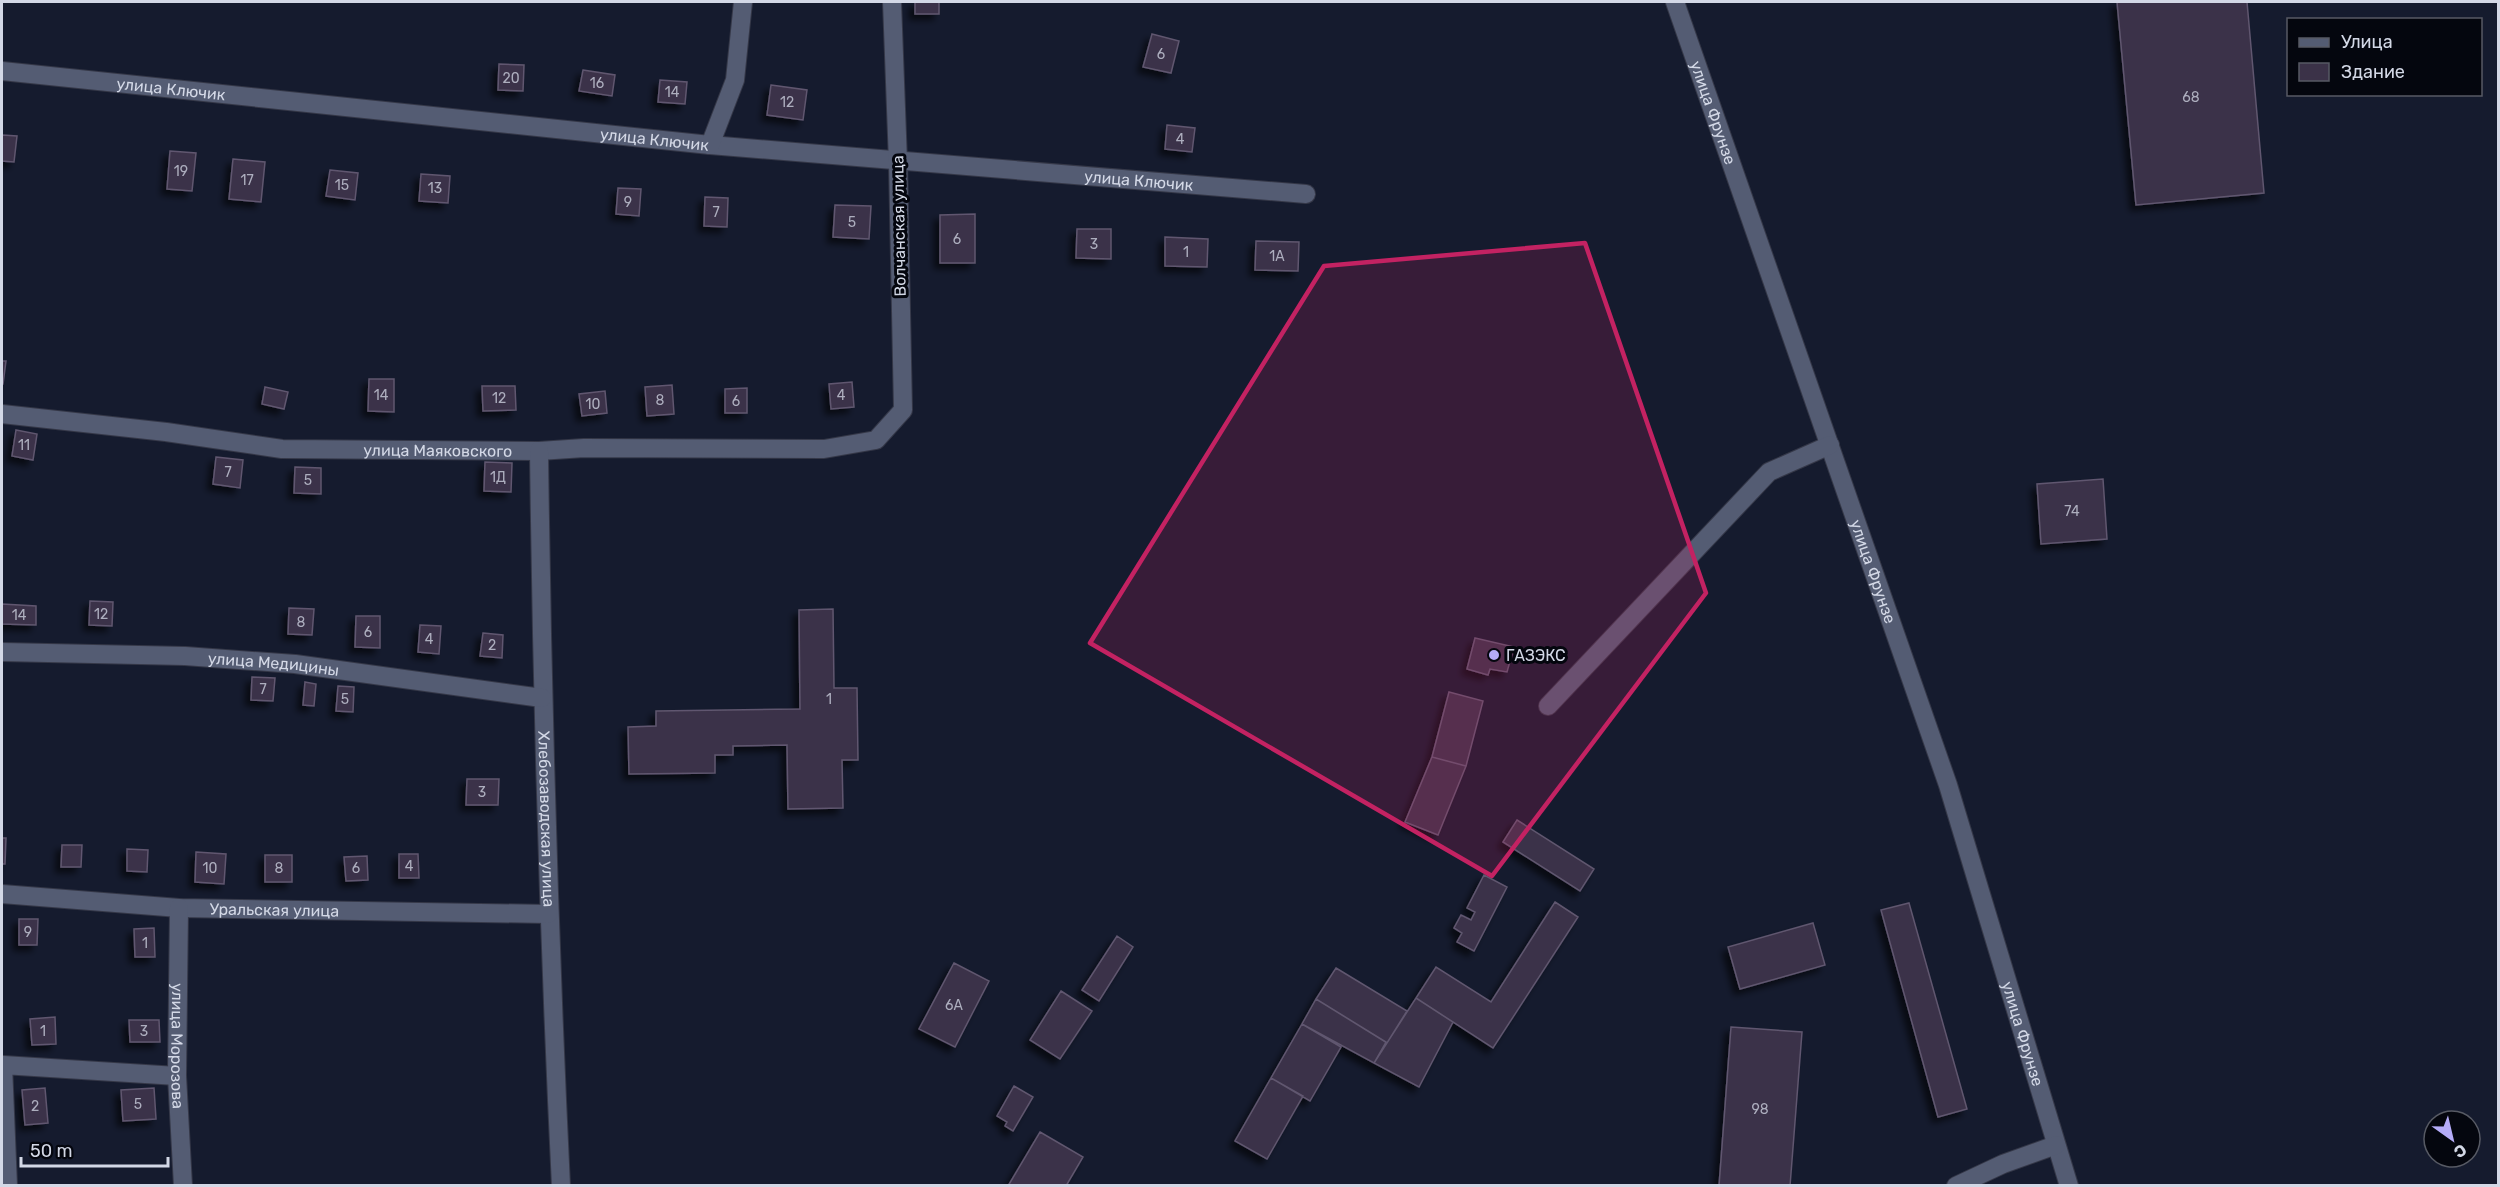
<svg xmlns="http://www.w3.org/2000/svg" width="2500" height="1187" viewBox="0 0 2500 1187" font-family="Rubik,sans-serif">
  <style>
    .building { fill: #3b3248; stroke: #60576f; stroke-width: 1.5; filter: url(#shadow) }
    .lines { fill: none; stroke-linecap: round; stroke-linejoin: round }
    .minor-casing { stroke: #353848; stroke-width: 20 }
    .minor { stroke: #545c73; stroke-width: 18 }
    .marked { fill: #c32262; fill-opacity: 0.2; stroke: #c32262; stroke-width: 4.5; stroke-linejoin: round }
    .poi-dot { fill: #b5acf8; stroke: #04060e; stroke-width: 2 }
    .labels { text-anchor: middle; dominant-baseline: central; stroke-width: 6; stroke-linejoin: round; paint-order: stroke }
    .number-label { font-size: 14px; fill: #adaebe }
    .street-label { font-size: 16px; fill: #d3d8e6; stroke: #04060e }
    .poi-label { font-size: 16px; fill: #d3d8e6; stroke: #04060e; text-anchor: start }
  </style>
  <defs>
    <filter id="shadow"><feDropShadow dx="-5.5" dy="5.5" stdDeviation="3" flood-color="#0009"/></filter>
  </defs>
  <rect width="100%" height="100%" fill="#151b2e"/>
  <!-- building -->
  <path class="building" d="M 915,2 L 939,2 L 939,14 L 915,14 Z
    M 2117,2 L 2247,2 L 2264,193 L 2136,205 Z
    M 1152,34 L 1179,41 L 1171,73 L 1143,67 Z
    M 499,64 L 524,65 L 523,91 L 498,90 Z
    M 583,70 L 615,75 L 612,96 L 579,91 Z
    M 660,80 L 687,82 L 685,104 L 658,102 Z
    M 771,85 L 807,90 L 803,120 L 767,115 Z
    M 1167,125 L 1195,128 L 1192,152 L 1165,149 Z
    M 2,135 L 17,136 L 14,162 L 2,161 Z
    M 170,151 L 196,153 L 192,191 L 167,189 Z
    M 233,159 L 265,162 L 261,202 L 229,199 Z
    M 330,170 L 358,173 L 355,200 L 326,196 Z
    M 421,174 L 450,176 L 448,203 L 419,201 Z
    M 618,188 L 641,189 L 639,216 L 616,214 Z
    M 705,197 L 728,198 L 727,227 L 704,226 Z
    M 835,205 L 871,206 L 869,239 L 833,237 Z
    M 975,214 L 975,263 L 940,263 L 940,215 Z
    M 1077,229 L 1111,229 L 1111,259 L 1076,258 Z
    M 1165,237 L 1208,239 L 1207,267 L 1165,266 Z
    M 1256,241 L 1299,242 L 1298,271 L 1255,270 Z
    M 2,361 L 6,361 L 3,384 L 2,384 Z
    M 369,379 L 394,379 L 394,412 L 368,411 Z
    M 852,382 L 854,407 L 831,409 L 829,384 Z
    M 672,385 L 674,414 L 647,416 L 645,387 Z
    M 482,386 L 515,386 L 516,410 L 483,411 Z
    M 265,387 L 288,392 L 284,409 L 262,404 Z
    M 747,388 L 747,413 L 725,413 L 725,389 Z
    M 605,391 L 607,413 L 582,416 L 579,394 Z
    M 16,430 L 37,434 L 33,460 L 12,456 Z
    M 216,457 L 243,460 L 240,488 L 213,484 Z
    M 485,462 L 512,463 L 511,492 L 484,491 Z
    M 295,467 L 321,468 L 321,494 L 294,493 Z
    M 2103,479 L 2107,539 L 2041,544 L 2037,484 Z
    M 90,601 L 113,602 L 112,626 L 89,625 Z
    M 2,604 L 36,606 L 36,625 L 2,624 Z
    M 289,608 L 314,609 L 312,635 L 288,634 Z
    M 833,609 L 834,688 L 857,688 L 858,760 L 842,760 L 843,808 L 788,809 L 787,745 L 733,746 L 733,755 L 715,755 L 715,773 L 629,774 L 628,727 L 656,726 L 656,711 L 800,709 L 799,610 Z
    M 356,616 L 380,616 L 380,648 L 355,647 Z
    M 420,625 L 441,626 L 439,654 L 418,652 Z
    M 483,633 L 503,635 L 502,658 L 480,656 Z
    M 1475,638 L 1514,647 L 1507,672 L 1490,669 L 1488,675 L 1467,669 Z
    M 252,677 L 275,678 L 273,701 L 251,700 Z
    M 305,682 L 316,684 L 314,706 L 303,705 Z
    M 338,686 L 354,687 L 353,712 L 336,711 Z
    M 1449,692 L 1483,701 L 1466,766 L 1432,757 Z
    M 1432,757 L 1466,766 L 1438,835 L 1405,822 Z
    M 467,779 L 499,779 L 498,805 L 466,805 Z
    M 1517,820 L 1594,869 L 1580,891 L 1503,842 Z
    M 2,838 L 6,838 L 5,864 L 2,864 Z
    M 62,845 L 82,845 L 81,867 L 61,867 Z
    M 127,849 L 148,850 L 147,872 L 127,871 Z
    M 196,852 L 226,854 L 224,884 L 195,882 Z
    M 399,854 L 418,854 L 419,878 L 399,878 Z
    M 265,855 L 292,855 L 292,882 L 265,882 Z
    M 367,856 L 368,880 L 346,881 L 344,857 Z
    M 1484,875 L 1507,887 L 1474,951 L 1457,942 L 1462,933 L 1454,928 L 1461,915 L 1471,920 L 1475,912 L 1467,908 Z
    M 1555,902 L 1578,917 L 1493,1048 L 1416,998 L 1436,967 L 1491,1002 Z
    M 1909,903 L 1967,1109 L 1938,1117 L 1881,910 Z
    M 19,919 L 38,919 L 37,945 L 19,945 Z
    M 1813,923 L 1825,965 L 1740,989 L 1728,947 Z
    M 154,928 L 155,957 L 135,957 L 134,929 Z
    M 1117,936 L 1133,947 L 1099,1001 L 1082,990 Z
    M 954,963 L 989,981 L 955,1047 L 919,1029 Z
    M 1336,968 L 1407,1011 L 1387,1043 L 1316,999 Z
    M 1061,991 L 1092,1011 L 1060,1059 L 1030,1040 Z
    M 1416,998 L 1453,1022 L 1419,1087 L 1374,1063 Z
    M 1316,999 L 1386,1042 L 1374,1063 L 1302,1024 Z
    M 55,1017 L 56,1044 L 32,1045 L 30,1019 Z
    M 129,1020 L 159,1020 L 160,1042 L 130,1042 Z
    M 1302,1024 L 1341,1047 L 1310,1101 L 1271,1078 Z
    M 1731,1027 L 1802,1032 L 1790,1186 L 1719,1186 Z
    M 1271,1078 L 1303,1096 L 1267,1159 L 1235,1141 Z
    M 1014,1086 L 1033,1097 L 1013,1131 L 1005,1126 L 1007,1122 L 997,1116 Z
    M 45,1088 L 48,1123 L 25,1125 L 22,1090 Z
    M 154,1088 L 156,1119 L 123,1121 L 121,1090 Z
    M 1040,1132 L 1083,1157 L 1066,1186 L 1008,1186 Z"/>
  <g class="lines">
    <defs>
      <g id="minor">
        <path id="s1" d="M 1675,2 L 1948,785 L 2069,1186"/>
        <path id="s2" d="M 2,71 L 710,145 L 1306,194"/>
        <path d="M 710,145 L 735,80 L 743,2"/>
        <path id="s3" d="M 2,414 L 166,432 L 282,449 L 539,451 L 584,448 L 824,449 L 876,440 L 903,410 L 898,162 L 892,2"/>
        <path id="s4" d="M 539,451 C 542,696 549,940 561,1186"/>
        <path id="s5" d="M 2,652 L 185,656 L 295,664 L 542,698"/>
        <path d="M 1548,706 L 1769,472 L 1830,445"/>
        <path id="s6" d="M 2,894 L 179,908 L 548,914"/>
        <path id="s7" d="M 179,908 L 177,1076 L 183,1186"/>
        <path d="M 8,1186 L 3,1065 L 177,1076"/>
        <path d="M 1956,1186 L 2003,1164 L 2056,1145"/>
      </g>
    </defs>
    <!-- minor casing -->
    <use href="#minor" class="minor-casing"/>
    <!-- minor -->
    <use href="#minor" class="minor"/>
  </g>
  <!-- marked area -->
  <path class="marked" d="M 1585,243 L 1706,593 L 1492,876 L 1090,643 L 1324,266 Z"/>
  <!-- markers -->
  <circle class="poi-dot" cx="1494" cy="655" r="6"/>
  <g class="labels">
    <!-- number labels -->
    <g class="number-label">
      <text x="1161" y="54">6</text>
      <text x="511" y="78">20</text>
      <text x="597" y="83">16</text>
      <text x="672" y="92">14</text>
      <text x="2191" y="97">68</text>
      <text x="787" y="102">12</text>
      <text x="1180" y="139">4</text>
      <text x="181" y="171">19</text>
      <text x="247" y="180">17</text>
      <text x="342" y="185">15</text>
      <text x="435" y="188">13</text>
      <text x="628" y="202">9</text>
      <text x="716" y="212">7</text>
      <text x="852" y="222">5</text>
      <text x="957" y="239">6</text>
      <text x="1094" y="244">3</text>
      <text x="1186" y="252">1</text>
      <text x="1277" y="256">1А</text>
      <text x="381" y="395">14</text>
      <text x="841" y="395">4</text>
      <text x="499" y="398">12</text>
      <text x="660" y="400">8</text>
      <text x="736" y="401">6</text>
      <text x="593" y="404">10</text>
      <text x="24" y="445">11</text>
      <text x="228" y="472">7</text>
      <text x="498" y="477">1Д</text>
      <text x="308" y="480">5</text>
      <text x="2072" y="511">74</text>
      <text x="101" y="614">12</text>
      <text x="19" y="615">14</text>
      <text x="301" y="622">8</text>
      <text x="368" y="632">6</text>
      <text x="429" y="639">4</text>
      <text x="492" y="645">2</text>
      <text x="263" y="689">7</text>
      <text x="345" y="699">5</text>
      <text x="829" y="699">1</text>
      <text x="482" y="792">3</text>
      <text x="409" y="866">4</text>
      <text x="210" y="868">10</text>
      <text x="279" y="868">8</text>
      <text x="356" y="868">6</text>
      <text x="28" y="932">9</text>
      <text x="145" y="943">1</text>
      <text x="954" y="1005">6А</text>
      <text x="43" y="1031">1</text>
      <text x="144" y="1031">3</text>
      <text x="138" y="1104">5</text>
      <text x="35" y="1106">2</text>
      <text x="1760" y="1109">98</text>
    </g>
    <!-- street labels -->
    <g class="street-label">
      <text stroke="none"><textPath href="#s2" startOffset="170">улица Ключик</textPath></text>
      <text stroke="none"><textPath href="#s1" startOffset="117">улица Фрунзе</textPath></text>
      <text stroke="none"><textPath href="#s2" startOffset="656">улица Ключик</textPath></text>
      <text stroke="none"><textPath href="#s2" startOffset="1142">улица Ключик</textPath></text>
      <text transform="translate(899 226) rotate(-91)">Волчанская улица</text>
      <text stroke="none"><textPath href="#s3" startOffset="438">улица Маяковского</textPath></text>
      <text stroke="none"><textPath href="#s1" startOffset="603">улица Фрунзе</textPath></text>
      <text stroke="none"><textPath href="#s5" startOffset="272">улица Медицины</textPath></text>
      <text stroke="none"><textPath href="#s4" startOffset="368">Хлебозаводская улица</textPath></text>
      <text stroke="none"><textPath href="#s6" startOffset="273">Уральская улица</textPath></text>
      <text stroke="none"><textPath href="#s1" startOffset="1089">улица Фрунзе</textPath></text>
      <text stroke="none"><textPath href="#s7" startOffset="138">улица Морозова</textPath></text>
    </g>
    <!-- poi labels -->
    <g class="poi-label">
      <text x="1506" y="655">ГАЗЭКС</text>
    </g>
  </g>
  <!-- border -->
  <rect width="2500" height="1187" fill="none" stroke="#d3d8e6" stroke-width="6"/>
  <!-- legend -->
  <rect x="2287" y="18" width="195" height="78" fill="#04060e" stroke="#575a64" stroke-width="1.5"/>
  <rect x="2299" y="38" width="30" height="9" fill="#545c73" stroke="#575a64" stroke-width="1.5"/>
  <text x="2341" y="48" font-size="18" fill="#d3d8e6">Улица</text>
  <rect x="2299" y="63" width="30" height="18" fill="#3b3248" stroke="#575a64" stroke-width="1.5"/>
  <text x="2341" y="78" font-size="18" fill="#d3d8e6">Здание</text>
  <!-- north arrow -->
  <g transform="translate(2452 1139) rotate(146)"><circle r="28" fill="#04060e" stroke="#575a64" stroke-width="1.5"/>
  <path d="M0-4.5L10 22L0 15L-10 22Z" fill="#b5acf8"/>
  <text y="-9" font-size="16" font-weight="bold" text-anchor="middle" fill="#d3d8e6">С</text>
  </g>
  <!-- scale -->
  <path d="M21 1157v9h147v-9" fill="none" stroke="#d3d8e6" stroke-width="3"/>
  <text x="30" y="1157" font-size="18" fill="#d3d8e6" stroke="#04060e" stroke-width="4.5" paint-order="stroke">50 m</text>
</svg>
